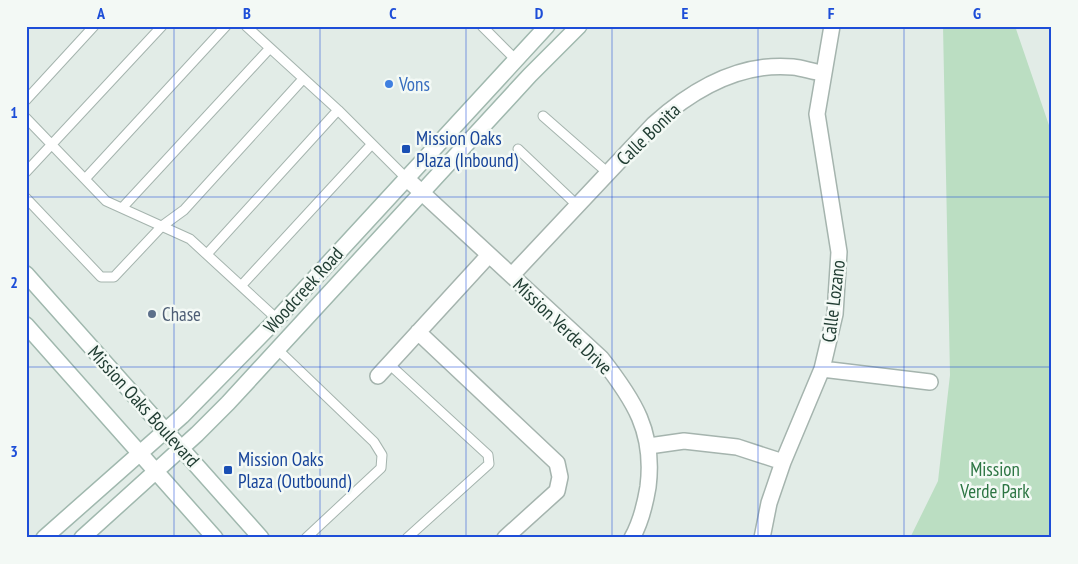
<svg xmlns="http://www.w3.org/2000/svg" width="1078" height="564" viewBox="0 0 1078 564" font-family="'PT Sans Narrow',sans-serif">
  <style>
    .green { fill: #bbdec2 }
    .lines { fill: none; stroke-linecap: round; stroke-linejoin: round }
    .lane-casing { stroke: #a5b4ae; stroke-width: 11 }
    .street-casing { stroke: #a5b4ae; stroke-width: 18 }
    .secondary-casing { stroke: #a0b8ae; stroke-width: 18 }
    .lane { stroke: #fff; stroke-width: 9 }
    .street { stroke: #fff; stroke-width: 15 }
    .secondary { stroke: #fff; stroke-width: 15 }
    .grid { fill: none; stroke: #1d4ed8; stroke-width: 1; stroke-opacity: 0.55 }
    .shop-dot { fill: #3f7fe0; stroke: #f3f9f5; stroke-width: 2 }
    .transit-dot { fill: #1a4fb4; stroke: #f3f9f5; stroke-width: 2 }
    .service-dot { fill: #5c6f8a; stroke: #f3f9f5; stroke-width: 2 }
    .labels { text-anchor: middle; dominant-baseline: central; stroke-width: 5; stroke-linejoin: round; paint-order: stroke }
    .shop-label { font-size: 19px; fill: #366cbe; stroke: #f3f9f5; text-anchor: start }
    .street-label { font-size: 19px; fill: #223e34; stroke: #f3f9f5 }
    .transit-label { font-size: 19px; fill: #164399; stroke: #f3f9f5; text-anchor: start }
    .service-label { font-size: 19px; fill: #4e5e75; stroke: #f3f9f5; text-anchor: start }
    .park-label { font-size: 19px; fill: #2c7543; stroke: #f3f9f5 }
    .neatline { fill: none; stroke: #1d4ed8; stroke-width: 2 }
    .grid-label { font-size: 16px; text-anchor: middle; font-weight: bold; fill: #1d4ed8 }
  </style>
  <rect width="100%" height="100%" fill="#e2ece7"/>
  <!-- green -->
  <path class="green" d="M 943,26 L 1015,26 L 1052,134 L 1052,538 L 910,538 L 938,481 L 950,375 Z"/>
  <g class="lines">
    <defs>
      <path id="lane" d="M 246,26 L 338,110 L 406,178
        M 482,26 L 515,59
        M 26,100 L 94,26
        M 543,116 L 608,173
        M 26,118 L 106,201 L 190,239 L 277,319
        M 518,149 L 578,206
        M 26,172 L 162,26
        M 85,179 L 226,26
        M 26,198 L 101,277 L 114,277 L 162,226 L 184,210 L 303,79
        M 122,208 L 270,48
        M 207,254 L 338,110
        M 241,286 L 371,145
        M 277,349 L 374,442 L 382,455 L 381,468 L 306,538
        M 389,364 L 488,455 L 489,464 L 407,538"/>
      <path id="street" d="M 406,178 L 601,358 C 634,400 655,432 648,487 C 645,505 641,522 632,538
        M 512,275 L 654,124 C 692,90 740,62 793,67 C 803,68 813,72 823,73
        M 418,332 L 557,463 L 560,477 L 557,491 L 505,538
        M 822,369 L 930,382
        M 378,376 L 489,255
        M 649,446 L 684,441 L 737,447 L 783,462
        M 762,538 L 769,503 L 783,462 L 822,369 L 835,314 L 839,252 L 817,114 L 832,26"/>
      <path id="secondary" d="M 26,274 L 261,538
        M 26,325 L 215,538
        M 44,538 L 182,416 L 277,319 L 547,26
        M 82,538 L 197,434 L 228,403 L 530,75 L 579,26"/>
    </defs>
    <!-- lane casing -->
    <use href="#lane" class="lane-casing"/>
    <!-- street casing -->
    <use href="#street" class="street-casing"/>
    <!-- secondary casing -->
    <use href="#secondary" class="secondary-casing"/>
    <!-- lane -->
    <use href="#lane" class="lane"/>
    <!-- street -->
    <use href="#street" class="street"/>
    <!-- secondary -->
    <use href="#secondary" class="secondary"/>
  </g>
  <!-- grid -->
  <path class="grid" d="M 174,26 L 174,538M 320,26 L 320,538M 466,26 L 466,538M 612,26 L 612,538M 758,26 L 758,538M 904,26 L 904,538M 26,197 L 1052,197M 26,367 L 1052,367"/>
  <!-- markers -->
  <circle class="shop-dot" cx="389" cy="84" r="5"/>
  <g class="transit-dot">
    <rect x="401" y="144" width="10" height="10" rx="2.5"/>
    <rect x="223" y="465" width="10" height="10" rx="2.5"/>
  </g>
  <circle class="service-dot" cx="152" cy="314" r="5"/>
  <g class="labels">
    <!-- shop labels -->
    <g class="shop-label">
      <text x="399" y="84">Vons</text>
    </g>
    <!-- street labels -->
    <g class="street-label">
      <text transform="translate(648 134) rotate(-44)">Calle Bonita</text>
      <text transform="translate(303 290) rotate(-48)">Woodcreek Road</text>
      <text transform="translate(833 301) rotate(-83)">Calle Lozano</text>
      <text transform="translate(563 326) rotate(44)">Mission Verde Drive</text>
      <text transform="translate(144 406) rotate(48)">Mission Oaks Boulevard</text>
    </g>
    <!-- transit labels -->
    <g class="transit-label">
      <text x="416" y="138">Mission Oaks<tspan x="416" dy="22">Plaza (Inbound)</tspan></text>
      <text x="238" y="459">Mission Oaks<tspan x="238" dy="22">Plaza (Outbound)</tspan></text>
    </g>
    <!-- service labels -->
    <g class="service-label">
      <text x="162" y="314">Chase</text>
    </g>
    <!-- park labels -->
    <g class="park-label">
      <text x="995" y="469">Mission<tspan x="995" dy="22">Verde Park</tspan></text>
    </g>
  </g>
  <!-- border -->
  <rect width="1078" height="564" fill="none" stroke="#f3f9f5" stroke-width="55"/>
  <rect x="28" y="28" width="1022" height="508" class="neatline"/>
  <g class="grid-label">
    <text x="101" y="19">A</text>
    <text x="247" y="19">B</text>
    <text x="393" y="19">C</text>
    <text x="539" y="19">D</text>
    <text x="685" y="19">E</text>
    <text x="831" y="19">F</text>
    <text x="977" y="19">G</text>
    <text x="14" y="118">1</text>
    <text x="14" y="288">2</text>
    <text x="14" y="457">3</text>
  </g>
</svg>
